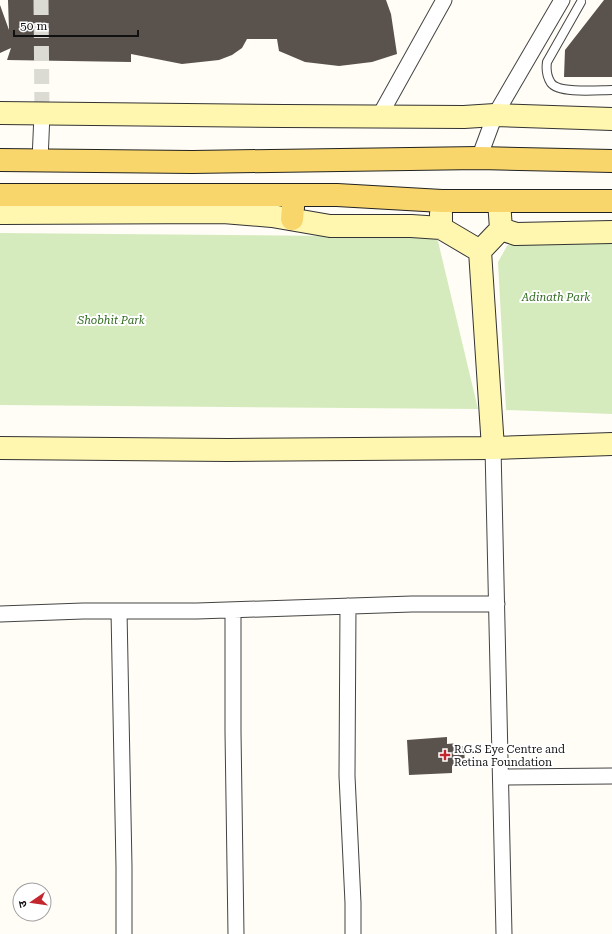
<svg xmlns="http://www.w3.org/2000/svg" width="612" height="934" viewBox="0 0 612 934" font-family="'Roboto Serif','Noto Sans Devanagari',serif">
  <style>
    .green { fill: #d5ebbd }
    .building { fill: #5a524d }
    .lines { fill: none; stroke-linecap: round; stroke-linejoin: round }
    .street-tunnel { stroke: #dbdad3; stroke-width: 15; stroke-dasharray: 15 8; stroke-linecap: butt }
    .lane-casing { stroke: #444; stroke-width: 10 }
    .street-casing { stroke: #444; stroke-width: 17 }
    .secondary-casing { stroke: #333; stroke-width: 24 }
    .primary-casing { stroke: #222; stroke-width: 24 }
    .lane { stroke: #fff; stroke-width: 8 }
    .street { stroke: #fff; stroke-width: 15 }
    .secondary { stroke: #fff6b0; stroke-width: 22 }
    .primary { stroke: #f9d66b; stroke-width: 22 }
    .poi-dot { fill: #c4262e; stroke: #fff; stroke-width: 1.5 }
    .labels { text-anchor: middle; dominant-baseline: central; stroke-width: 4; stroke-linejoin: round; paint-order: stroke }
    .park-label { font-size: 11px; font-style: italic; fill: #2f6b1f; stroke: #fff }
    .poi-label { font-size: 11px; fill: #111; stroke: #fff; text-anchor: start }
  </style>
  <rect width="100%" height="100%" fill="#fffdf5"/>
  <!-- green -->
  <path class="green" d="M 0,233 L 437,237 L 478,409 L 0,405 Z
    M 516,241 L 612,242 L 612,414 L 506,410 L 498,262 L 507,246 Z"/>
  <!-- building -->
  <path class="building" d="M 8,0 L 386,0 L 391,14 L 397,54 L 372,62 L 339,66 L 305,62 L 279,51 L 277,39 L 247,39 L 242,48 L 232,55 L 219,60 L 182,64 L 131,54 L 131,62 L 7,60 L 11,48 L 0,53 L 0,5 L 9,30 Z
    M 604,0 L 612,0 L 612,77 L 564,77 L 565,50 Z
    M 447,737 L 447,744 L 458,743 L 458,746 L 464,746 L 465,765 L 452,766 L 452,773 L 409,775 L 407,740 Z"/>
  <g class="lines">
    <!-- street-tunnel -->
    <path class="street-tunnel" d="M 41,0 L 42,114"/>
    <defs>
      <path id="lane" d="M 581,2 L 547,62 C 546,69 547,77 551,83 C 559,94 599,90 612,90"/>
      <path id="street" d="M 380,115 L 444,0
        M 479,158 L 495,115 L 562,0
        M 40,160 L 42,114
        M 493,448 L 504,934
        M 348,606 L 347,776 L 353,903 L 353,934
        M 233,610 L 233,732 L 236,934
        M 119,611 L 124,867 L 124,934
        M 0,614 L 83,611 L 197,611 L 412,604 L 497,604
        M 501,777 L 612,776"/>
      <path id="secondary" d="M 0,113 L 284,116 L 464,117 L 495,115 L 612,119
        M 0,213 L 223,212 L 272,216 L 330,226 L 411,226 L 441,228
        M 441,214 L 441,228 L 480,251
        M 501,229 L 516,234 L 612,232
        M 0,448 L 228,450 L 493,448 L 612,444
        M 493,448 L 480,251 L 501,229 L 499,201"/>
      <path id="primary" d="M 0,160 L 192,162 L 479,158 L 612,161
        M 0,195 L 337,195 L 442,201 L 612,201
        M 292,219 L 294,196"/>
    </defs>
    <!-- lane casing -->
    <use href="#lane" class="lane-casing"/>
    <!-- street casing -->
    <use href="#street" class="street-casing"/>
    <!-- secondary casing -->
    <use href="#secondary" class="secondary-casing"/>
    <!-- primary casing -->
    <use href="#primary" class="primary-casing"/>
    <!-- lane -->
    <use href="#lane" class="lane"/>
    <!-- street -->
    <use href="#street" class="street"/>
    <!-- secondary -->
    <use href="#secondary" class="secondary"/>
    <!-- primary -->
    <use href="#primary" class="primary"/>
  </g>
  <!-- markers -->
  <path class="poi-dot" d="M443 749h4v4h4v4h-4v4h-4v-4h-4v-4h4z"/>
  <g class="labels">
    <!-- park labels -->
    <g class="park-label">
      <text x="556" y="297">Adinath Park</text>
      <text x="111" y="320">Shobhit Park</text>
    </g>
    <!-- poi labels -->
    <g class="poi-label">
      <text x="454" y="749">R.G.S Eye Centre and<tspan x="454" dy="13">Retina Foundation</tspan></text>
    </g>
  </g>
  <!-- north arrow -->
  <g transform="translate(32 902) rotate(257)"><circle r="19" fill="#ffffff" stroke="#a0a0a0"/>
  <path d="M0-3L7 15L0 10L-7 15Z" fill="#c4262e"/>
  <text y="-6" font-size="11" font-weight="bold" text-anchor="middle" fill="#111111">उ</text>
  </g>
  <!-- scale -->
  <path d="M14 30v6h124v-6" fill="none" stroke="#111111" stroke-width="2"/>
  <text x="20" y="30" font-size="12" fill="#111111" stroke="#ffffff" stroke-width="3" paint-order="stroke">50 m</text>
</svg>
